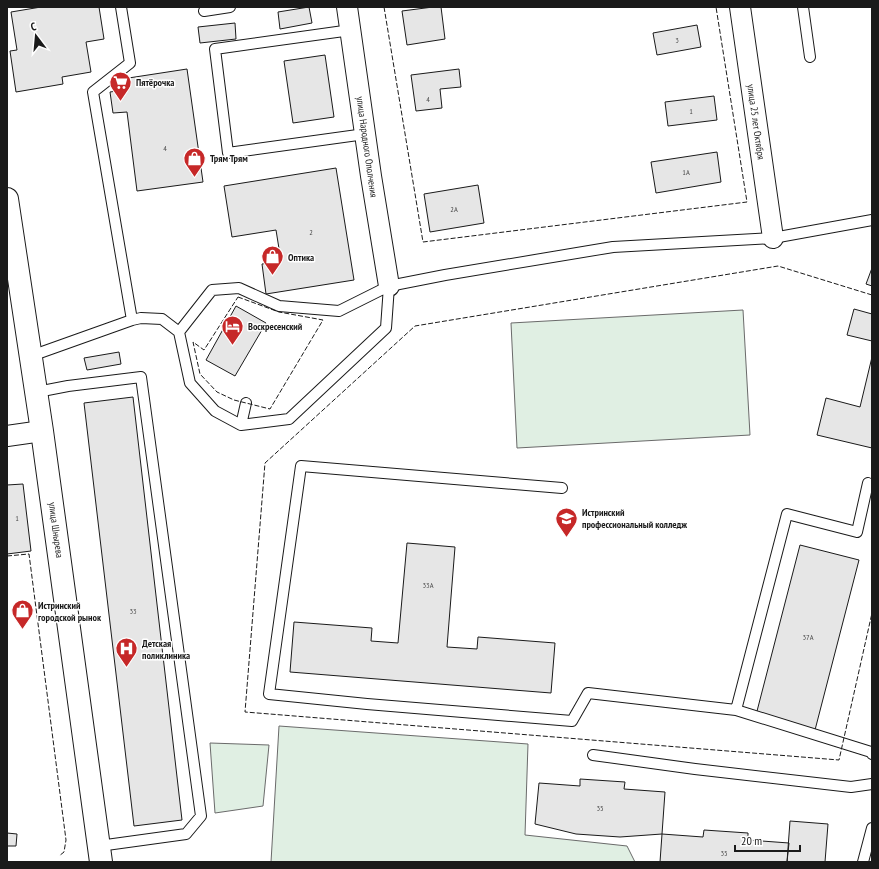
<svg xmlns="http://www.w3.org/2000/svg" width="879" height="869" viewBox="0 0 879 869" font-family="'PT Sans Narrow',sans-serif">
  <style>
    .green { fill: #e0efe3; stroke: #6a6a6a }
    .building { fill: #e6e6e6; stroke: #1a1a1a }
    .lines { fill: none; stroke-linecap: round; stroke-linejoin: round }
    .service-casing { stroke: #1a1a1a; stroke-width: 12 }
    .minor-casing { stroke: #1a1a1a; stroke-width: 22 }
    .tertiary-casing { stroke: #1a1a1a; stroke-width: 24 }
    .service { stroke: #fff; stroke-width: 10 }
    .minor { stroke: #fff; stroke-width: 20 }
    .tertiary { stroke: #fff; stroke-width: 22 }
    .fence { stroke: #1a1a1a; stroke-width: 1; stroke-dasharray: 5 2; stroke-linecap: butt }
    .labels { text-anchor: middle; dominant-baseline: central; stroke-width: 3; stroke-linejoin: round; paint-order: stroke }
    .number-label { font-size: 8px; fill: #4d4d4d }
    .poi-label { font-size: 10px; font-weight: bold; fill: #1a1a1a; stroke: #fff; text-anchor: start }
    .street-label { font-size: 10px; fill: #1a1a1a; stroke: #fff }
  </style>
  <rect width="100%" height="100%" fill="#fff"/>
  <!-- green -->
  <path class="green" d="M 743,310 L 750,435 L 517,448 L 511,323 Z
    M 279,726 L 528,744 L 525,835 L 627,846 L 635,862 L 271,862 Z
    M 210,743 L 269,745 L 263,806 L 215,813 Z"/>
  <!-- building -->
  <path class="building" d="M 41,7 L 99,7 L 104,39 L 86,42 L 91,72 L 62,77 L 63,84 L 16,92 L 10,51 L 17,50 L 11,12 Z
    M 309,7 L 312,23 L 280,29 L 278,12 Z
    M 433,7 L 441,7 L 445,39 L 407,45 L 402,11 Z
    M 235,23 L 236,39 L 200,43 L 198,27 Z
    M 697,25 L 701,47 L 657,55 L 653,33 Z
    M 325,55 L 334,117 L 293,123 L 284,61 Z
    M 187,69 L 203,182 L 137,191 L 127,112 L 113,113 L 110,92 L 124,90 L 122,79 Z
    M 459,69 L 461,87 L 440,89 L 442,108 L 416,111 L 411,75 Z
    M 714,96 L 717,120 L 668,126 L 665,102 Z
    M 717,152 L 721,182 L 656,193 L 651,162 Z
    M 336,168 L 354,280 L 266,294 L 262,264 L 281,261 L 276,230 L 232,237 L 224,186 Z
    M 478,185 L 484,223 L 430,232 L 424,194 Z
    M 872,268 L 872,286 L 866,284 Z
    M 236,306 L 266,323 L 235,376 L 206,360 Z
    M 854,309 L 872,314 L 872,341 L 847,335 Z
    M 119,352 L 121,364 L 87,370 L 84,358 Z
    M 872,357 L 872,448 L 817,435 L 826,398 L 860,407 Z
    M 133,397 L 182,820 L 134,826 L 84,403 Z
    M 23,484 L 31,551 L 7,554 L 7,485 Z
    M 407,543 L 455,547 L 447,647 L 477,649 L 478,637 L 555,643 L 551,693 L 290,672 L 294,622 L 372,628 L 371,641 L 398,643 Z
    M 800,545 L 859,560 L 815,730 L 756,715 Z
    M 580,779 L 625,782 L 624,789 L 665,792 L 662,834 L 620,837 L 576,834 L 535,824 L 539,783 L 580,786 Z
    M 790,821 L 828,824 L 825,862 L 787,862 Z
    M 704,830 L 748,833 L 748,840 L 789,843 L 787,862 L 660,862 L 662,834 L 703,837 Z
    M 7,833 L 17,834 L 16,846 L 7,846 Z"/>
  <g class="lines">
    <defs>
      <path id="service" d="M 121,7 L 130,63 L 93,92 L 132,320
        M 803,7 L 810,57
        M 204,11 L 230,7
        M 351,30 L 215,49 L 228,153 L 365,134
        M 179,332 L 212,290 L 239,288 L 279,306 L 339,311 L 389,286 L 445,275 L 613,247 L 773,238 L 872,220
        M 31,356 L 132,320 L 141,318 L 162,319 L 179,332 L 190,383 L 215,411 L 241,425 L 289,419 L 386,328 L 389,286
        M 37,392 L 68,386 L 141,377 L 201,816 L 186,834 L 99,846
        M 241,425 L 246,403
        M 562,488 L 301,466 L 269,694 L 367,704 L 572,721 L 588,693 L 736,710 L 871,752 L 872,754
        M 736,710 L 787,514 L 857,532 L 868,483
        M 593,755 L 695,769 L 851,787 L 872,784
        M 863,862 L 872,828"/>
      <path id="minor" d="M 347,7 L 371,176 L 389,286
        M 740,7 L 773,238
        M 7,436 L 42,431"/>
      <path id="tertiary" d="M 7,199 L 42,431 L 101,862"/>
    </defs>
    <!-- service casing -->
    <use href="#service" class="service-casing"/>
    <!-- minor casing -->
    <use href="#minor" class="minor-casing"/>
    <!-- tertiary casing -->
    <use href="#tertiary" class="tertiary-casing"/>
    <!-- service -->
    <use href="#service" class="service"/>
    <!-- minor -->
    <use href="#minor" class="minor"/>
    <!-- tertiary -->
    <use href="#tertiary" class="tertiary"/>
    <!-- fence -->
    <path class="fence" d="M 384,7 L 423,242 L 747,202 L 716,7
      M 872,295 L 778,266 L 415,326 L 265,463 L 245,712 L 839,760 L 872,613
      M 238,297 L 279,312 L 323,320 L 270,409 L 234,400 L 217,392 L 200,374 L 193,342 L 204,350 Z
      M 7,556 L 29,554 L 66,840 L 64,852 L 59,856"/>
  </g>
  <!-- icons -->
  <defs>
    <symbol id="supermarket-pin" viewBox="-11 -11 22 30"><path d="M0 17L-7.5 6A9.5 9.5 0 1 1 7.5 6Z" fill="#c62828" stroke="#fff"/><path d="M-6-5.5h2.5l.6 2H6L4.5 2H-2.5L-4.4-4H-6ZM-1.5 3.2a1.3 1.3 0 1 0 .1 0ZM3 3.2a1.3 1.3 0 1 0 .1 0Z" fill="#fff"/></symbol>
    <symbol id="shop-pin" viewBox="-11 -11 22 30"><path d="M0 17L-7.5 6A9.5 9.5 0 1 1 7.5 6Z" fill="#c62828" stroke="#fff"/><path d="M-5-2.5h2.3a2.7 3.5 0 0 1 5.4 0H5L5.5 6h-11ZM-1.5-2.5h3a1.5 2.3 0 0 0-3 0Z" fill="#fff"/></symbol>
    <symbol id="hotel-pin" viewBox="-11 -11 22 30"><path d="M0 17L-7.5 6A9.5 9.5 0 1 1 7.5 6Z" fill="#c62828" stroke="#fff"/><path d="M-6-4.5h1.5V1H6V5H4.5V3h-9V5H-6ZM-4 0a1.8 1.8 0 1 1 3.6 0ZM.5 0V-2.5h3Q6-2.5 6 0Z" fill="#fff"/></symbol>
    <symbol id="university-pin" viewBox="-11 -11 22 30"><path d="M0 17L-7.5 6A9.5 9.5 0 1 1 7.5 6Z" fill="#c62828" stroke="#fff"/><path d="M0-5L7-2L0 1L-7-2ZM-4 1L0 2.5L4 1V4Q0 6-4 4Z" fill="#fff"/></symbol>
    <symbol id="hospital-pin" viewBox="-11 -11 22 30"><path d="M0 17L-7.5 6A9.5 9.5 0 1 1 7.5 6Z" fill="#c62828" stroke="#fff"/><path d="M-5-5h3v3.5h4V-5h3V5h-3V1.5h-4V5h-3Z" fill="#fff"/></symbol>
  </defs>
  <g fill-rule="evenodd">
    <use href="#supermarket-pin" x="108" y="70" width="25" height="34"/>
    <use href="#shop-pin" x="182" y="146" width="25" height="34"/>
    <use href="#shop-pin" x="260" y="244" width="25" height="34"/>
    <use href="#hotel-pin" x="220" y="314" width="25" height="34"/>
    <use href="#university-pin" x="554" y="506" width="25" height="34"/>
    <use href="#shop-pin" x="10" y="598" width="25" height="34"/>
    <use href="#hospital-pin" x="114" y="636" width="25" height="34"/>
  </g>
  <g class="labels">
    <!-- number labels -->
    <g class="number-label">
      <text x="677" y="40">3</text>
      <text x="428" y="99">4</text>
      <text x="691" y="111">1</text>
      <text x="165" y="148">4</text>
      <text x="686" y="172">1А</text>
      <text x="454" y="209">2А</text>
      <text x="311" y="232">2</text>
      <text x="17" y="518">1</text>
      <text x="428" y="585">33А</text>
      <text x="133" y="611">33</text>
      <text x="808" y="637">37А</text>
      <text x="600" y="808">35</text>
      <text x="724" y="853">35</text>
    </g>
    <!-- poi labels -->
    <g class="poi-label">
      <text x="136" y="82">Пятёрочка</text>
      <text x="210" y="158">Трям Трям</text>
      <text x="288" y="257">Оптика</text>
      <text x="248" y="326">Воскресенский</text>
      <text x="582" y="512">Истринский<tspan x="582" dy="12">профессиональный колледж</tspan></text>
      <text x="38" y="605">Истринский<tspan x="38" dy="12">городской рынок</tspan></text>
      <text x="142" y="643">Детская<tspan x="142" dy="12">поликлиника</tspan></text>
    </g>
    <!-- street labels -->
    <g class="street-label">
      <text transform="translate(756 122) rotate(82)">улица 25 лет Октября</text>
      <text transform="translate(367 147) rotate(82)">улица Народного Ополчения</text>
      <text transform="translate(56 530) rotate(82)">улица Шнырева</text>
    </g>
  </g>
  <!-- border -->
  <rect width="879" height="869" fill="none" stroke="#1a1a1a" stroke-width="16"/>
  <!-- north arrow -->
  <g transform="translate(36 36) rotate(344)" stroke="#ffffff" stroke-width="3" paint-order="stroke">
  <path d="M0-3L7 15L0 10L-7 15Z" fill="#1a1a1a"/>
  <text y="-6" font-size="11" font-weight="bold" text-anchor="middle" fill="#1a1a1a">С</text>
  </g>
  <!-- scale -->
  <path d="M735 845v6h65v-6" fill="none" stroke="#1a1a1a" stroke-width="2"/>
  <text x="741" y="845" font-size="12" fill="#1a1a1a" stroke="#ffffff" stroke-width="3" paint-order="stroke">20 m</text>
</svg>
